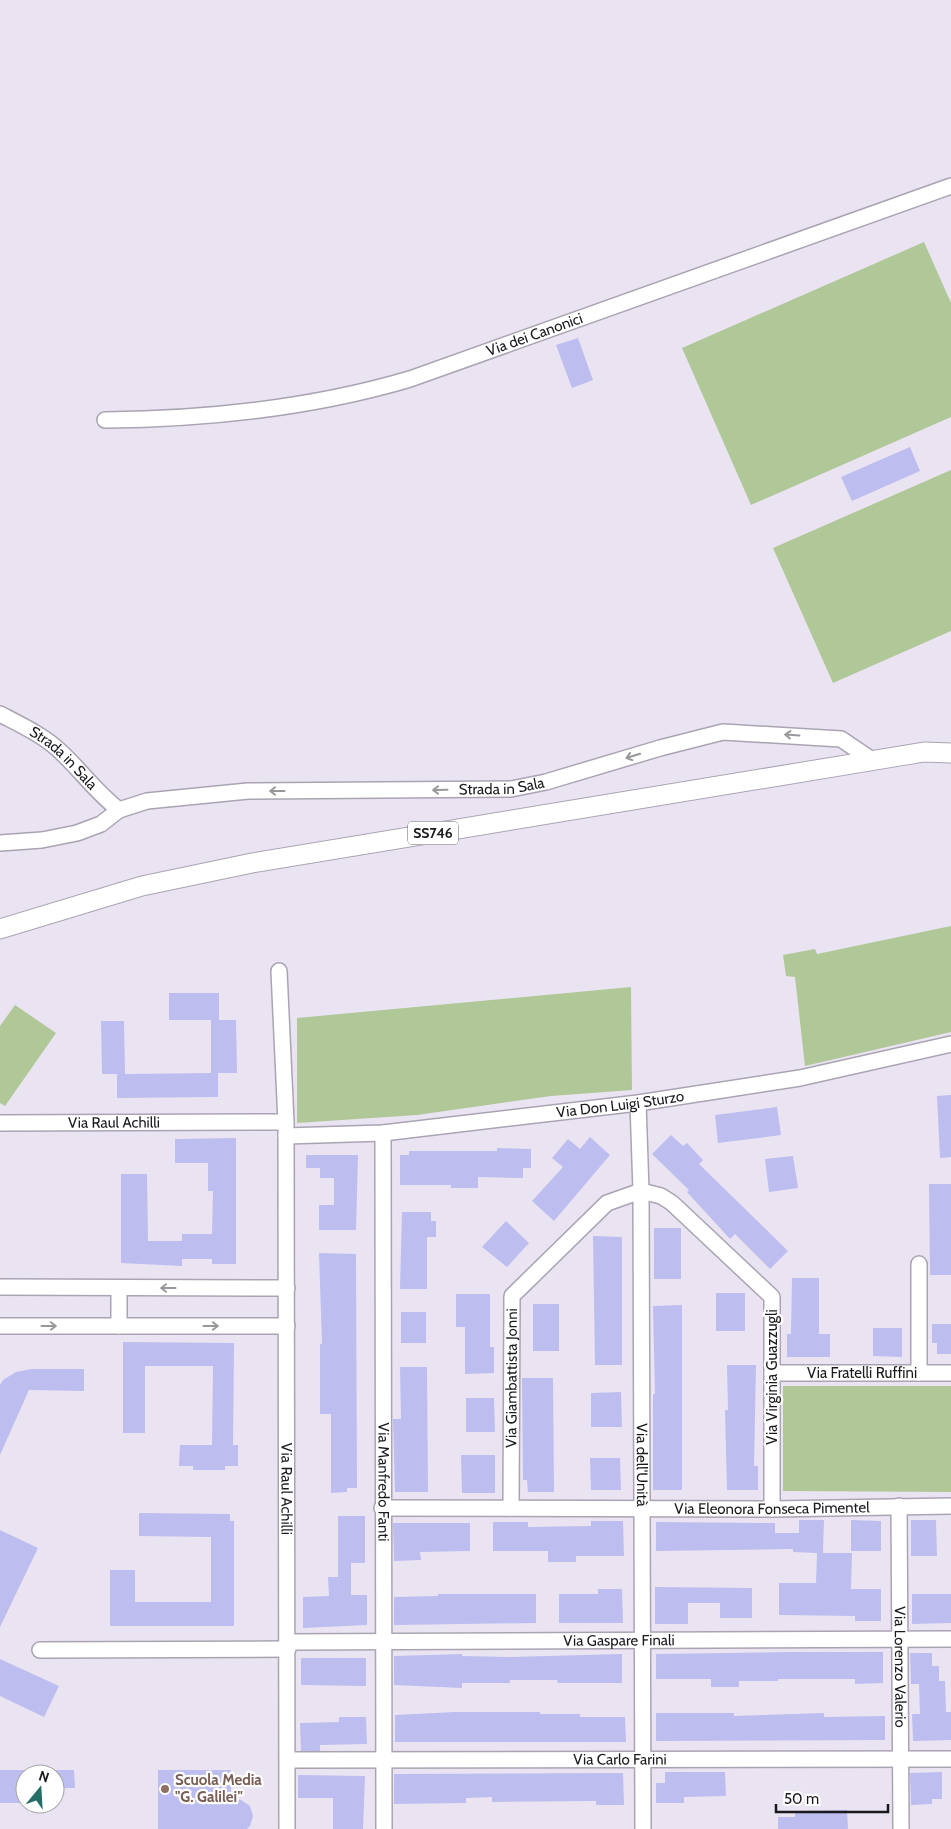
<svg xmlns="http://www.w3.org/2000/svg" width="951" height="1829" viewBox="0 0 951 1829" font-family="Cabin,sans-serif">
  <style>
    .green { fill: #b0c798 }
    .building { fill: #bdbdef }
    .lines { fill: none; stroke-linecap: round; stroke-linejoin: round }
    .minor-casing { stroke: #aaa4b2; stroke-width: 18 }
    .major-casing { stroke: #aaa4b2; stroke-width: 21 }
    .minor { stroke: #fff; stroke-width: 15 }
    .major { stroke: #fff; stroke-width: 19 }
    .oneway { stroke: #98989a }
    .education-dot { fill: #8d6e63; stroke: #fff; stroke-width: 2 }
    .labels { text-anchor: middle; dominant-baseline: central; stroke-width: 4.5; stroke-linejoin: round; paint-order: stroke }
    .shield { fill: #fff; stroke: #5f5e62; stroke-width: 1 }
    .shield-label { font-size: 14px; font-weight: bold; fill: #1b191e }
    .street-label { font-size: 15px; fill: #1b191e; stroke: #fff }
    .education-label { font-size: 15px; font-weight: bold; fill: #785e54; stroke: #fff; text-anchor: start }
  </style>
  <rect width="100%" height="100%" fill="#eae4f2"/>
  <!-- green -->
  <path class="green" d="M 924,242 L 951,303 L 951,417 L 751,505 L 682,348 Z
    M 951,470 L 951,631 L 833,683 L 773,548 Z
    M 951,926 L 951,1032 L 805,1066 L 795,977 L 786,976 L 783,955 L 815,949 L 817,954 Z
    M 631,987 L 632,1090 L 551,1096 L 417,1115 L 297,1123 L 297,1018 Z
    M 15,1005 L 56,1033 L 5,1106 L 0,1103 L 0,1026 Z
    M 783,1386 L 951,1386 L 951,1492 L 783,1491 Z"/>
  <!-- building -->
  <path class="building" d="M 578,338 L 593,380 L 572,388 L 556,345 Z
    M 910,447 L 920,471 L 852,501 L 841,477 Z
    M 169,993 L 219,993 L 219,1020 L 236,1020 L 237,1073 L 211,1073 L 211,1020 L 169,1020 Z
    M 101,1021 L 124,1021 L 125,1074 L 218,1073 L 218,1097 L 117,1098 L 117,1074 L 102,1074 Z
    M 951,1095 L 951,1157 L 940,1158 L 937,1096 Z
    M 777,1107 L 781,1135 L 718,1143 L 715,1115 Z
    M 671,1135 L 683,1146 L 687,1143 L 703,1160 L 699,1164 L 788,1251 L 770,1269 L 735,1234 L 730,1239 L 687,1192 L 689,1190 L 652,1154 Z
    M 590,1137 L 610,1155 L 554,1221 L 532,1201 L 563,1167 L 552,1158 L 568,1139 L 580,1149 Z
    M 236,1138 L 236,1264 L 212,1264 L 212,1259 L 182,1259 L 182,1266 L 121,1263 L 121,1174 L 147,1174 L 148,1241 L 182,1241 L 182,1234 L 212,1234 L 213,1191 L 208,1191 L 208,1163 L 175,1163 L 175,1139 Z
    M 497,1148 L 531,1149 L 531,1168 L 523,1168 L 523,1178 L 478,1177 L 478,1188 L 451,1188 L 451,1185 L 400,1185 L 400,1155 L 409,1155 L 409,1151 L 497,1151 Z
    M 306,1155 L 358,1155 L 356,1230 L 319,1230 L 319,1205 L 334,1205 L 334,1178 L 320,1178 L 320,1168 L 306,1168 Z
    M 793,1156 L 798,1188 L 769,1192 L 765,1159 Z
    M 929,1184 L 951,1184 L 951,1275 L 930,1275 Z
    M 402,1212 L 431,1212 L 431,1221 L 436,1221 L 436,1237 L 427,1237 L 427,1289 L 400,1289 Z
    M 506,1221 L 529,1243 L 507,1267 L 482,1247 Z
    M 654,1228 L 681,1228 L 681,1279 L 654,1279 Z
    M 593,1236 L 622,1237 L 622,1365 L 595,1365 Z
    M 319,1253 L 356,1254 L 357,1488 L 347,1488 L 347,1492 L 331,1493 L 331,1414 L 320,1414 L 320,1344 L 322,1344 Z
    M 792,1278 L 819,1278 L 819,1334 L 830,1334 L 830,1357 L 787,1357 L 787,1334 L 791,1334 Z
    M 716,1293 L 745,1293 L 745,1331 L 716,1331 Z
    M 456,1294 L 490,1294 L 490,1347 L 494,1347 L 494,1373 L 465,1374 L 465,1327 L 456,1327 Z
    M 533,1304 L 559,1304 L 559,1351 L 533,1351 Z
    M 682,1305 L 682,1490 L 653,1490 L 653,1394 L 655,1394 L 653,1306 Z
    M 401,1312 L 426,1312 L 426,1343 L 401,1343 Z
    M 932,1324 L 951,1324 L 951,1354 L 937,1354 L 937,1343 L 932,1343 Z
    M 873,1328 L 902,1328 L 902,1357 L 873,1356 Z
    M 123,1342 L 234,1343 L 233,1445 L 238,1445 L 238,1466 L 225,1466 L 225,1470 L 193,1470 L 193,1466 L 179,1466 L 180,1445 L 212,1445 L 213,1366 L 145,1366 L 145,1433 L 123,1433 Z
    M 727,1365 L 756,1365 L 754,1466 L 758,1466 L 758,1490 L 727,1490 L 725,1410 L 728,1410 Z
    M 400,1367 L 427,1367 L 428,1492 L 395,1492 L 393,1419 L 401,1419 Z
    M 32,1369 L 84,1369 L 84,1391 L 29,1390 L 0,1455 L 0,1385 L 3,1380 L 16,1372 Z
    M 522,1378 L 553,1378 L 554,1492 L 528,1492 L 527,1480 L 523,1480 Z
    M 621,1392 L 622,1427 L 591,1427 L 591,1393 Z
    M 466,1398 L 494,1398 L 495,1432 L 466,1432 Z
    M 461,1455 L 495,1455 L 495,1493 L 462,1493 Z
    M 590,1458 L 620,1458 L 621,1490 L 591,1490 Z
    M 139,1513 L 230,1514 L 230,1521 L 234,1521 L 234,1626 L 110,1626 L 110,1570 L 135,1570 L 135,1602 L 211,1602 L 211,1537 L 139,1536 Z
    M 338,1516 L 365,1516 L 365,1563 L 351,1563 L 351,1595 L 367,1595 L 367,1625 L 303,1628 L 303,1597 L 329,1596 L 328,1577 L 338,1577 Z
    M 799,1520 L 824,1520 L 823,1553 L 852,1553 L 851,1589 L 881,1589 L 881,1621 L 855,1621 L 855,1616 L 779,1615 L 779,1583 L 816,1583 L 817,1553 L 793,1552 L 793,1549 L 656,1551 L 656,1522 L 775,1523 L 775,1533 L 799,1533 Z
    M 851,1520 L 881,1521 L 881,1551 L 851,1551 Z
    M 911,1520 L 936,1520 L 937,1556 L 911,1556 Z
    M 591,1521 L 623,1521 L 624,1556 L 576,1556 L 576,1562 L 548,1562 L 548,1551 L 493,1551 L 493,1522 L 528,1522 L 528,1527 L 591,1526 Z
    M 393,1523 L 470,1523 L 470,1551 L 420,1552 L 421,1560 L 394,1561 Z
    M 0,1530 L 38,1548 L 0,1627 Z
    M 655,1587 L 752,1588 L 752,1618 L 720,1618 L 720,1603 L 688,1603 L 688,1624 L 655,1624 Z
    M 598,1589 L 622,1589 L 623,1623 L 559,1623 L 559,1594 L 598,1594 Z
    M 438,1594 L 536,1594 L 536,1623 L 394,1625 L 394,1597 L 438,1596 Z
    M 912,1594 L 951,1594 L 951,1623 L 912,1624 Z
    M 793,1652 L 883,1652 L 883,1683 L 855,1684 L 855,1679 L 778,1679 L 778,1681 L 739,1681 L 739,1687 L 711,1687 L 711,1679 L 656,1679 L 656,1654 Z
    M 910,1653 L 932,1653 L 932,1666 L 939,1666 L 939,1681 L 945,1681 L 946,1712 L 951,1712 L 951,1740 L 913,1741 L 912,1714 L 920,1714 L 919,1684 L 911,1684 Z
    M 462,1654 L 462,1656 L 510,1657 L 622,1654 L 622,1683 L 558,1683 L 557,1680 L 510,1680 L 510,1683 L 462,1683 L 462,1688 L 394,1685 L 394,1656 Z
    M 301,1658 L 366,1658 L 366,1686 L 301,1685 Z
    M 0,1659 L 59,1686 L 44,1717 L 0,1696 Z
    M 455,1712 L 540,1712 L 540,1714 L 580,1714 L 580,1717 L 625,1717 L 626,1742 L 395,1742 L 395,1715 Z
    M 656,1713 L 734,1713 L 734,1716 L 824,1713 L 824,1717 L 885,1716 L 885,1740 L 656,1741 Z
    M 339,1717 L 366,1717 L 367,1744 L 320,1745 L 320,1751 L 301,1751 L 300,1723 L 339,1722 Z
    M 0,1770 L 25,1770 L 25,1803 L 0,1803 Z
    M 55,1770 L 74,1770 L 75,1788 L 55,1788 Z
    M 158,1770 L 231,1770 L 231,1798 L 241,1800 L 250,1806 L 253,1816 L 250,1826 L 247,1829 L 158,1829 Z
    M 665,1772 L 725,1772 L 726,1796 L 684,1797 L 684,1803 L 656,1803 L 656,1783 L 665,1783 Z
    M 942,1772 L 942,1799 L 932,1799 L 932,1804 L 911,1805 L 910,1773 Z
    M 623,1773 L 624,1805 L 596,1805 L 596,1801 L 492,1802 L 492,1797 L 466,1798 L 466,1803 L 394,1804 L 394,1774 Z
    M 298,1775 L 365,1776 L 363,1829 L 333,1829 L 333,1798 L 298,1798 Z
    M 847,1810 L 848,1829 L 778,1829 L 778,1817 L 795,1817 L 795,1811 Z"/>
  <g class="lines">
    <defs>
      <g id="minor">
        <path id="s1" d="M 105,420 C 207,419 312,408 410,379 L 951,186"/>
        <path id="s2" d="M 0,714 C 21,725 45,736 62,753 C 82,772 97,793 119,810"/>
        <path id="s3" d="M 0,843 L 42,840 L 77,833 L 101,824 L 119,810 L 147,801 L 248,791 L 511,789 L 546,782 L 660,748 L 723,732 L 841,739 L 872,760"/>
        <path id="s4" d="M 279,971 L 286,1122 L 287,1829"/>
        <path id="s5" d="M 638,1103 L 641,1191 L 643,1829"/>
        <path id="s6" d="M 0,1123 L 286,1122"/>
        <path id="s7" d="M 383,1133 L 384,1829"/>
        <path id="s8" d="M 286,1136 L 383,1133 L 638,1103 L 800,1078 L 951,1044"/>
        <path d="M 0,1287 L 287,1288"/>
        <path d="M 119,1288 L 119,1326"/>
        <path d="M 0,1326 L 287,1326"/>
        <path id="s9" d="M 772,1373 L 951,1373"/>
        <path d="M 919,1373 L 919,1264"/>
        <path id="s10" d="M 899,1506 L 901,1829"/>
        <path id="s11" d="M 382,1508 L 772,1509 L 951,1506"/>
        <path id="s12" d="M 511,1508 L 512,1296 L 607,1203 L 641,1191 L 661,1196 L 672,1203 L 772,1297 L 772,1509"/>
        <path id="s13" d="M 288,1642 L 951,1639"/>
        <path d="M 40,1650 L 288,1649"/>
        <path id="s14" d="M 289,1760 L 951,1759"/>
      </g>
      <path id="major" d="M 0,929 L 142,886 L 252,863 L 924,752 L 951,753"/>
    </defs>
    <!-- minor casing -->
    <use href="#minor" class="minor-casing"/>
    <!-- major casing -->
    <use href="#major" class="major-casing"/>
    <!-- minor -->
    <use href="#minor" class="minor"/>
    <!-- major -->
    <use href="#major" class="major"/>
  </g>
  <!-- one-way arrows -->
  <defs><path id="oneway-shaft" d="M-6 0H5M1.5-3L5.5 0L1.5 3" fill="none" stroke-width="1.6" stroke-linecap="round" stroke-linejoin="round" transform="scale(1.25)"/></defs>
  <g class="oneway">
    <use href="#oneway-shaft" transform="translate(792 735) rotate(-176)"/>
    <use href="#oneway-shaft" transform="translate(633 756) rotate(163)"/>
    <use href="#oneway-shaft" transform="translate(440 790) rotate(179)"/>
    <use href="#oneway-shaft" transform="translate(277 791) rotate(180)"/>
    <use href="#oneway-shaft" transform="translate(168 1288) rotate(-180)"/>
    <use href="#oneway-shaft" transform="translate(49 1326)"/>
    <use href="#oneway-shaft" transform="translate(211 1326)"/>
  </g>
  <!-- markers -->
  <circle class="education-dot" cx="165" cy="1789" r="5"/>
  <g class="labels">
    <!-- shield labels -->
    <rect class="shield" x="408" y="821.5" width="50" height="23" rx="4"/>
    <g class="shield-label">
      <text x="433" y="833">SS746</text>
    </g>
    <!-- street labels -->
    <g class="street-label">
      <text stroke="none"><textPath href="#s1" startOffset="441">Via dei Canonici</textPath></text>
      <text stroke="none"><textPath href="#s2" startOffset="78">Strada in Sala</textPath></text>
      <text stroke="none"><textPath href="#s3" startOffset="511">Strada in Sala</textPath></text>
      <text stroke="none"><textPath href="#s8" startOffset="336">Via Don Luigi Sturzo</textPath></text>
      <text stroke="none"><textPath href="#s6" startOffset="114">Via Raul Achilli</textPath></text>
      <text stroke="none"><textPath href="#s9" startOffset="90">Via Fratelli Ruffini</textPath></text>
      <text transform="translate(772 1377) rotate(-90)">Via Virginia Guazzugli</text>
      <text stroke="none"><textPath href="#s12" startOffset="130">Via Giambattista Jonni</textPath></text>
      <text stroke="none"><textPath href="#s5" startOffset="362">Via dell'Unità</textPath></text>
      <text stroke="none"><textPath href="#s7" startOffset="349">Via Manfredo Fanti</textPath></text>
      <text stroke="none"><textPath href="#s4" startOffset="518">Via Raul Achilli</textPath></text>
      <text stroke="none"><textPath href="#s11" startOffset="390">Via Eleonora Fonseca Pimentel</textPath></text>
      <text stroke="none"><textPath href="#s13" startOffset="331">Via Gaspare Finali</textPath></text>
      <text stroke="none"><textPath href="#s10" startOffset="161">Via Lorenzo Valerio</textPath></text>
      <text stroke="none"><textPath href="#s14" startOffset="331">Via Carlo Farini</textPath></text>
    </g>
    <!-- education labels -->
    <g class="education-label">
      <text x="175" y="1780">Scuola Media<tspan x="175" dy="17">"G. Galilei"</tspan></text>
    </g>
  </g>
  <!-- north arrow -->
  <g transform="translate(40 1789) rotate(18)"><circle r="24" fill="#ffffff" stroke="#a4a3a5"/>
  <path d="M0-4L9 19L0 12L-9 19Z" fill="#256e68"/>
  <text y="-8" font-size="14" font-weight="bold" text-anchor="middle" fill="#1b191e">N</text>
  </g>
  <!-- scale -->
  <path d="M776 1804v8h112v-8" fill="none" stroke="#1b191e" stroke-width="2.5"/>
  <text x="784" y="1804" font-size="15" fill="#1b191e" stroke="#ffffff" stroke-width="4" paint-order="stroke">50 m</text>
</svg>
